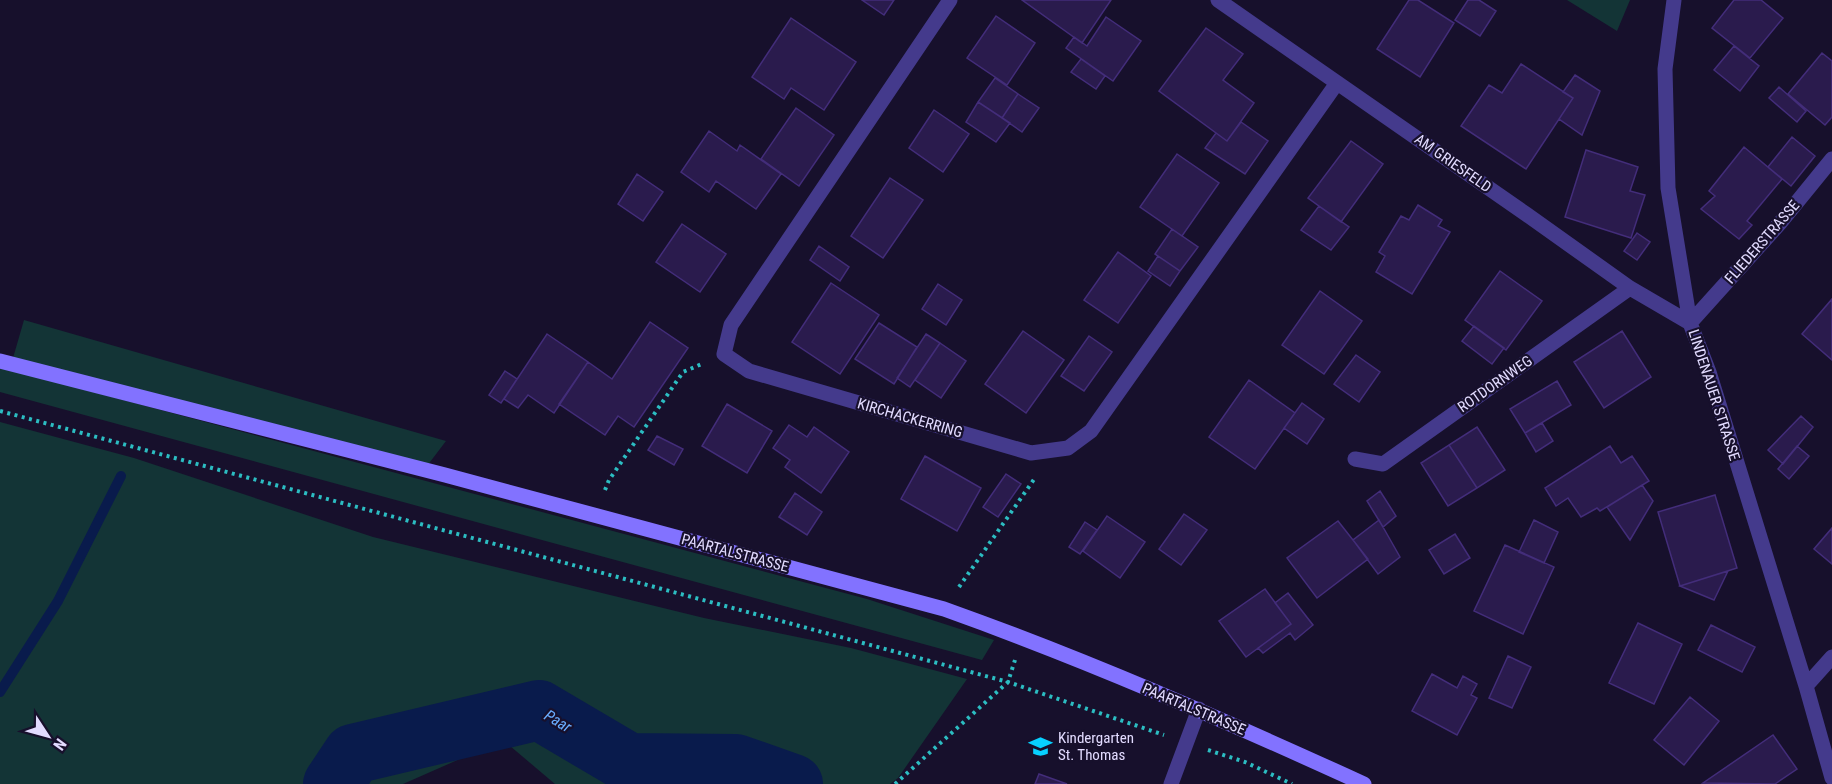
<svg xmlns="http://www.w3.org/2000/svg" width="1832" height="784" viewBox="0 0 1832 784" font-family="'Roboto Condensed',sans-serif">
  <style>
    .green { fill: #133436 }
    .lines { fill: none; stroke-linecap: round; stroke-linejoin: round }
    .stream { stroke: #091b4c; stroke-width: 10 }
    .river { stroke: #091b4c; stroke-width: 60 }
    .building { fill: #2a1b4d; stroke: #432d7a; stroke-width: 1.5 }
    .path { stroke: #2cbdc2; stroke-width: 4; stroke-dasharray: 3 4.5; stroke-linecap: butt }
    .minor { stroke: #443a8c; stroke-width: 15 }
    .secondary { stroke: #8272ff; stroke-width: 15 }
    .labels { text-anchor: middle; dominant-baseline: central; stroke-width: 4.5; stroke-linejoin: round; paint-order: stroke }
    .street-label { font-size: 15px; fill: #e2dbff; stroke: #17102c }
    .poi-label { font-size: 15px; fill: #e2dbff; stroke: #17102c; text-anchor: start }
    .water-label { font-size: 16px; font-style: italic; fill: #69acff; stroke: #17102c }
  </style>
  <rect width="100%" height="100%" fill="#17102c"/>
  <!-- green -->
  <path class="green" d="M 1567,0 L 1630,0 L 1617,31 Z
    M 24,320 L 446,441 L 427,466 L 13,358 Z
    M 0,367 L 867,599 L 994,640 L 982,660 L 0,392 Z
    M 0,422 L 134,458 L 373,537 L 704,618 L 851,648 L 967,679 L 898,778 L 890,784 L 555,784 L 503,740 L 403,784 L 0,784 Z"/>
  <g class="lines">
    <!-- stream -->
    <path class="stream" d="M 0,692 L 58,601 L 121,476"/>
    <!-- river -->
    <path class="river" d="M 333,784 L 353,754 L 539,710 L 629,763 L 736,764 L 793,784"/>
  </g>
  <!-- building -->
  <path class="building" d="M 862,0 L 894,0 L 884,15 Z
    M 1022,0 L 1111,0 L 1082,43 Z
    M 1409,0 L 1418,0 L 1454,23 L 1420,77 L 1377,49 Z
    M 1468,0 L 1479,0 L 1496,11 L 1480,36 L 1455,20 Z
    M 1734,0 L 1761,0 L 1783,18 L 1750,58 L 1712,28 Z
    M 996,16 L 1035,43 L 1007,85 L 967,58 Z
    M 1106,17 L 1141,41 L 1113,81 L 1066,48 L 1074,37 L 1087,46 Z
    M 791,18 L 856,62 L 824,110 L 791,88 L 784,99 L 752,77 Z
    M 1206,28 L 1243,54 L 1223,80 L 1254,103 L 1227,141 L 1159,91 Z
    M 1734,46 L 1759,66 L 1740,91 L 1714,70 Z
    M 1822,53 L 1832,61 L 1832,117 L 1825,125 L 1788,94 Z
    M 1081,59 L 1105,76 L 1096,89 L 1071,72 Z
    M 1521,64 L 1573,98 L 1526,169 L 1461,126 L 1489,85 L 1502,93 Z
    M 1575,75 L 1600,91 L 1582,135 L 1559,119 L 1573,98 L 1563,92 Z
    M 995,78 L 1018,94 L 1002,118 L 978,102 Z
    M 1779,87 L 1806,111 L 1797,122 L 1769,98 Z
    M 1018,94 L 1039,108 L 1022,132 L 1002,118 Z
    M 978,102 L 1010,123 L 996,142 L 966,122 Z
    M 796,108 L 834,135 L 799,186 L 761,159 Z
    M 934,110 L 969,134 L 943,172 L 909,148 Z
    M 1241,122 L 1268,141 L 1245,174 L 1205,148 L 1216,133 L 1227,141 Z
    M 709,131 L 737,151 L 740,145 L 781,174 L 756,209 L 716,181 L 709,192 L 681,172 Z
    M 1792,137 L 1815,156 L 1791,186 L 1768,167 Z
    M 1351,141 L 1383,164 L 1341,222 L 1308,198 Z
    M 1744,147 L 1782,179 L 1747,221 L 1752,225 L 1739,239 L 1701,209 L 1715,196 L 1709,191 Z
    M 1586,150 L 1638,167 L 1630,191 L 1645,195 L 1631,238 L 1565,217 Z
    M 1177,154 L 1219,183 L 1182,236 L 1140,207 Z
    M 637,174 L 663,192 L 643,221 L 618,204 Z
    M 890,178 L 923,200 L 883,258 L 851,236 Z
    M 1418,205 L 1442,220 L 1438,226 L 1450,232 L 1412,294 L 1376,272 L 1385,256 L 1379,252 L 1401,216 L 1409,220 Z
    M 1319,206 L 1349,227 L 1331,250 L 1301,230 Z
    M 682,224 L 726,254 L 700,292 L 656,262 Z
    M 1172,229 L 1198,247 L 1180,271 L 1155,254 Z
    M 1637,233 L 1650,242 L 1637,260 L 1624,251 Z
    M 819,246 L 849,267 L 840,281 L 810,260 Z
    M 1118,252 L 1151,276 L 1118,323 L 1084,300 Z
    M 1158,256 L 1180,271 L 1170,286 L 1148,271 Z
    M 1500,271 L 1542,301 L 1506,350 L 1465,320 Z
    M 831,283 L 879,315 L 840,374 L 792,342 Z
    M 938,284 L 962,300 L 946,325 L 922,309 Z
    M 1320,291 L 1362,321 L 1324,374 L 1282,345 Z
    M 1832,299 L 1832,360 L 1802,334 Z
    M 650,322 L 688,348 L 634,427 L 618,416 L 605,435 L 559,404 L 588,362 L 612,379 Z
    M 879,323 L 917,347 L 894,384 L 855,359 Z
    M 1474,326 L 1504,348 L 1492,364 L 1462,341 Z
    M 1023,331 L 1064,360 L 1026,413 L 985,384 Z
    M 1622,331 L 1651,377 L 1604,408 L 1574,362 Z
    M 547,334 L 588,362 L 554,413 L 528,395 L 518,408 L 504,399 Z
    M 926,334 L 940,343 L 910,387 L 897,378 Z
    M 1089,336 L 1112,352 L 1084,391 L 1061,376 Z
    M 940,343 L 966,361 L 941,398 L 915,380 Z
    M 1356,355 L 1380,372 L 1359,402 L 1334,384 Z
    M 505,371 L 517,379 L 501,403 L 489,395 Z
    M 1249,380 L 1295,413 L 1255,469 L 1209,437 Z
    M 1557,381 L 1571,405 L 1525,433 L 1510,409 Z
    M 1302,403 L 1324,419 L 1307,444 L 1284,428 Z
    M 727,404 L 772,431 L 747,473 L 702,446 Z
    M 1801,416 L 1813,427 L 1783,464 L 1768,450 Z
    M 1542,423 L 1553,441 L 1536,452 L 1525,433 Z
    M 789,425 L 807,437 L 814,427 L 849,452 L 821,493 L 785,467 L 790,460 L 773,448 Z
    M 1477,427 L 1505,470 L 1477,488 L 1449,445 Z
    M 657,436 L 683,449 L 674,465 L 648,450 Z
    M 1449,445 L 1477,488 L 1448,506 L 1421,463 Z
    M 1610,446 L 1621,463 L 1632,456 L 1649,481 L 1600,511 L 1597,508 L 1581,517 L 1568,498 L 1556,506 L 1545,488 Z
    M 1797,446 L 1809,456 L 1789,479 L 1778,469 Z
    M 925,456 L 981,488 L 957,531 L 901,499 Z
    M 1006,474 L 1021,484 L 998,517 L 983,507 Z
    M 1642,485 L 1653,501 L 1630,540 L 1607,507 Z
    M 1380,491 L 1396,516 L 1383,527 L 1367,501 Z
    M 795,493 L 822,512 L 807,535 L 779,517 Z
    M 1715,495 L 1737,568 L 1680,586 L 1658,512 Z
    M 1184,514 L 1207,530 L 1181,565 L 1159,549 Z
    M 1107,516 L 1145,542 L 1120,578 L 1083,551 Z
    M 1379,520 L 1400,557 L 1378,574 L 1353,540 Z
    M 1534,520 L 1558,532 L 1544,563 L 1519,552 Z
    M 1338,521 L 1368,559 L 1317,598 L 1287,558 Z
    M 1085,522 L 1097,530 L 1080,554 L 1069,547 Z
    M 1832,528 L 1832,564 L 1814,549 Z
    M 1455,534 L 1470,558 L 1444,574 L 1429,550 Z
    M 1505,545 L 1554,567 L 1523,634 L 1474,611 Z
    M 1728,571 L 1714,600 L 1680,586 Z
    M 1265,589 L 1291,624 L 1246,657 L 1219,621 Z
    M 1288,593 L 1313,625 L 1295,640 L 1290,633 L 1263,653 L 1258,648 L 1291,624 L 1275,603 Z
    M 1638,623 L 1682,644 L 1654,704 L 1609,683 Z
    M 1711,625 L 1755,647 L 1742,672 L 1698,650 Z
    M 1508,656 L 1531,667 L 1512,708 L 1489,698 Z
    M 1432,674 L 1457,688 L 1463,676 L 1477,684 L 1471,695 L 1477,698 L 1457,735 L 1412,711 Z
    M 1690,697 L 1719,721 L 1684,765 L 1654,740 Z
    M 1773,735 L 1797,769 L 1775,784 L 1703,783 Z
    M 1039,774 L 1067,784 L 1035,784 Z"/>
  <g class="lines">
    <!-- path -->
    <path class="path" d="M 0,411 L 1008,682 L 1164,735
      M 605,490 L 609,480 L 683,372 L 704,363
      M 959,587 L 1035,478
      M 1208,750 L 1245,762 L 1292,784
      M 895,784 L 1008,682 L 1015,660"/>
    <!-- minor -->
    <path class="minor" d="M 950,0 L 731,325 L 724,354 L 749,371 L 1031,453 L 1068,448 L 1091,431 L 1337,83
      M 1218,0 L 1526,214 L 1630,288 L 1690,323 L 1780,223 L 1832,159
      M 1674,0 L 1665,69 L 1668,188 L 1690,323 L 1709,372 L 1806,686 L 1832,778
      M 1355,459 L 1383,464 L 1630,288
      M 1806,686 L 1832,657
      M 1171,784 L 1199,709"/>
    <!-- secondary -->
    <path class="secondary" d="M 0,361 L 445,475 L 944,609 C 1087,660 1226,721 1364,784"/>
  </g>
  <!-- icons -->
  <defs>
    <symbol id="school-bare" viewBox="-9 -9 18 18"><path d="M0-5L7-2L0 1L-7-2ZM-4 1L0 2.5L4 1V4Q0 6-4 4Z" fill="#07d0ff" stroke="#17102c" stroke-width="2.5" paint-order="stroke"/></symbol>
  </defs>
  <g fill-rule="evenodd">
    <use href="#school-bare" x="1024" y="730" width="33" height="33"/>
  </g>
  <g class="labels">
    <!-- street labels -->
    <g class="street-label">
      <text transform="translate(1453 163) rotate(35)">AM GRIESFELD</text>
      <text transform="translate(1762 242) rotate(-49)">FLIEDERSTRASSE</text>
      <text transform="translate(1495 384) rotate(-35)">ROTDORNWEG</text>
      <text transform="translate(1714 395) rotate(72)">LINDENAUER STRASSE</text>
      <text transform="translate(910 418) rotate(16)">KIRCHACKERRING</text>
      <text transform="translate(735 553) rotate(15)">PAARTALSTRASSE</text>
      <text transform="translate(1194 709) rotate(23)">PAARTALSTRASSE</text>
    </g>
    <!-- poi labels -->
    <g class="poi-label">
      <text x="1058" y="738">Kindergarten<tspan x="1058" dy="17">St. Thomas</tspan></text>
    </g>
    <!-- water labels -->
    <g class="water-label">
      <text transform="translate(558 721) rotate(31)">Paar</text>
    </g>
  </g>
  <!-- north arrow -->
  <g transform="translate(48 736) rotate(126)" stroke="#17102c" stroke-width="4.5" paint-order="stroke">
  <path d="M0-4.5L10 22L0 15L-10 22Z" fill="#e2dbff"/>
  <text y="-9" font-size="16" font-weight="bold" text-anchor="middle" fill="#e2dbff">N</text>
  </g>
</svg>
